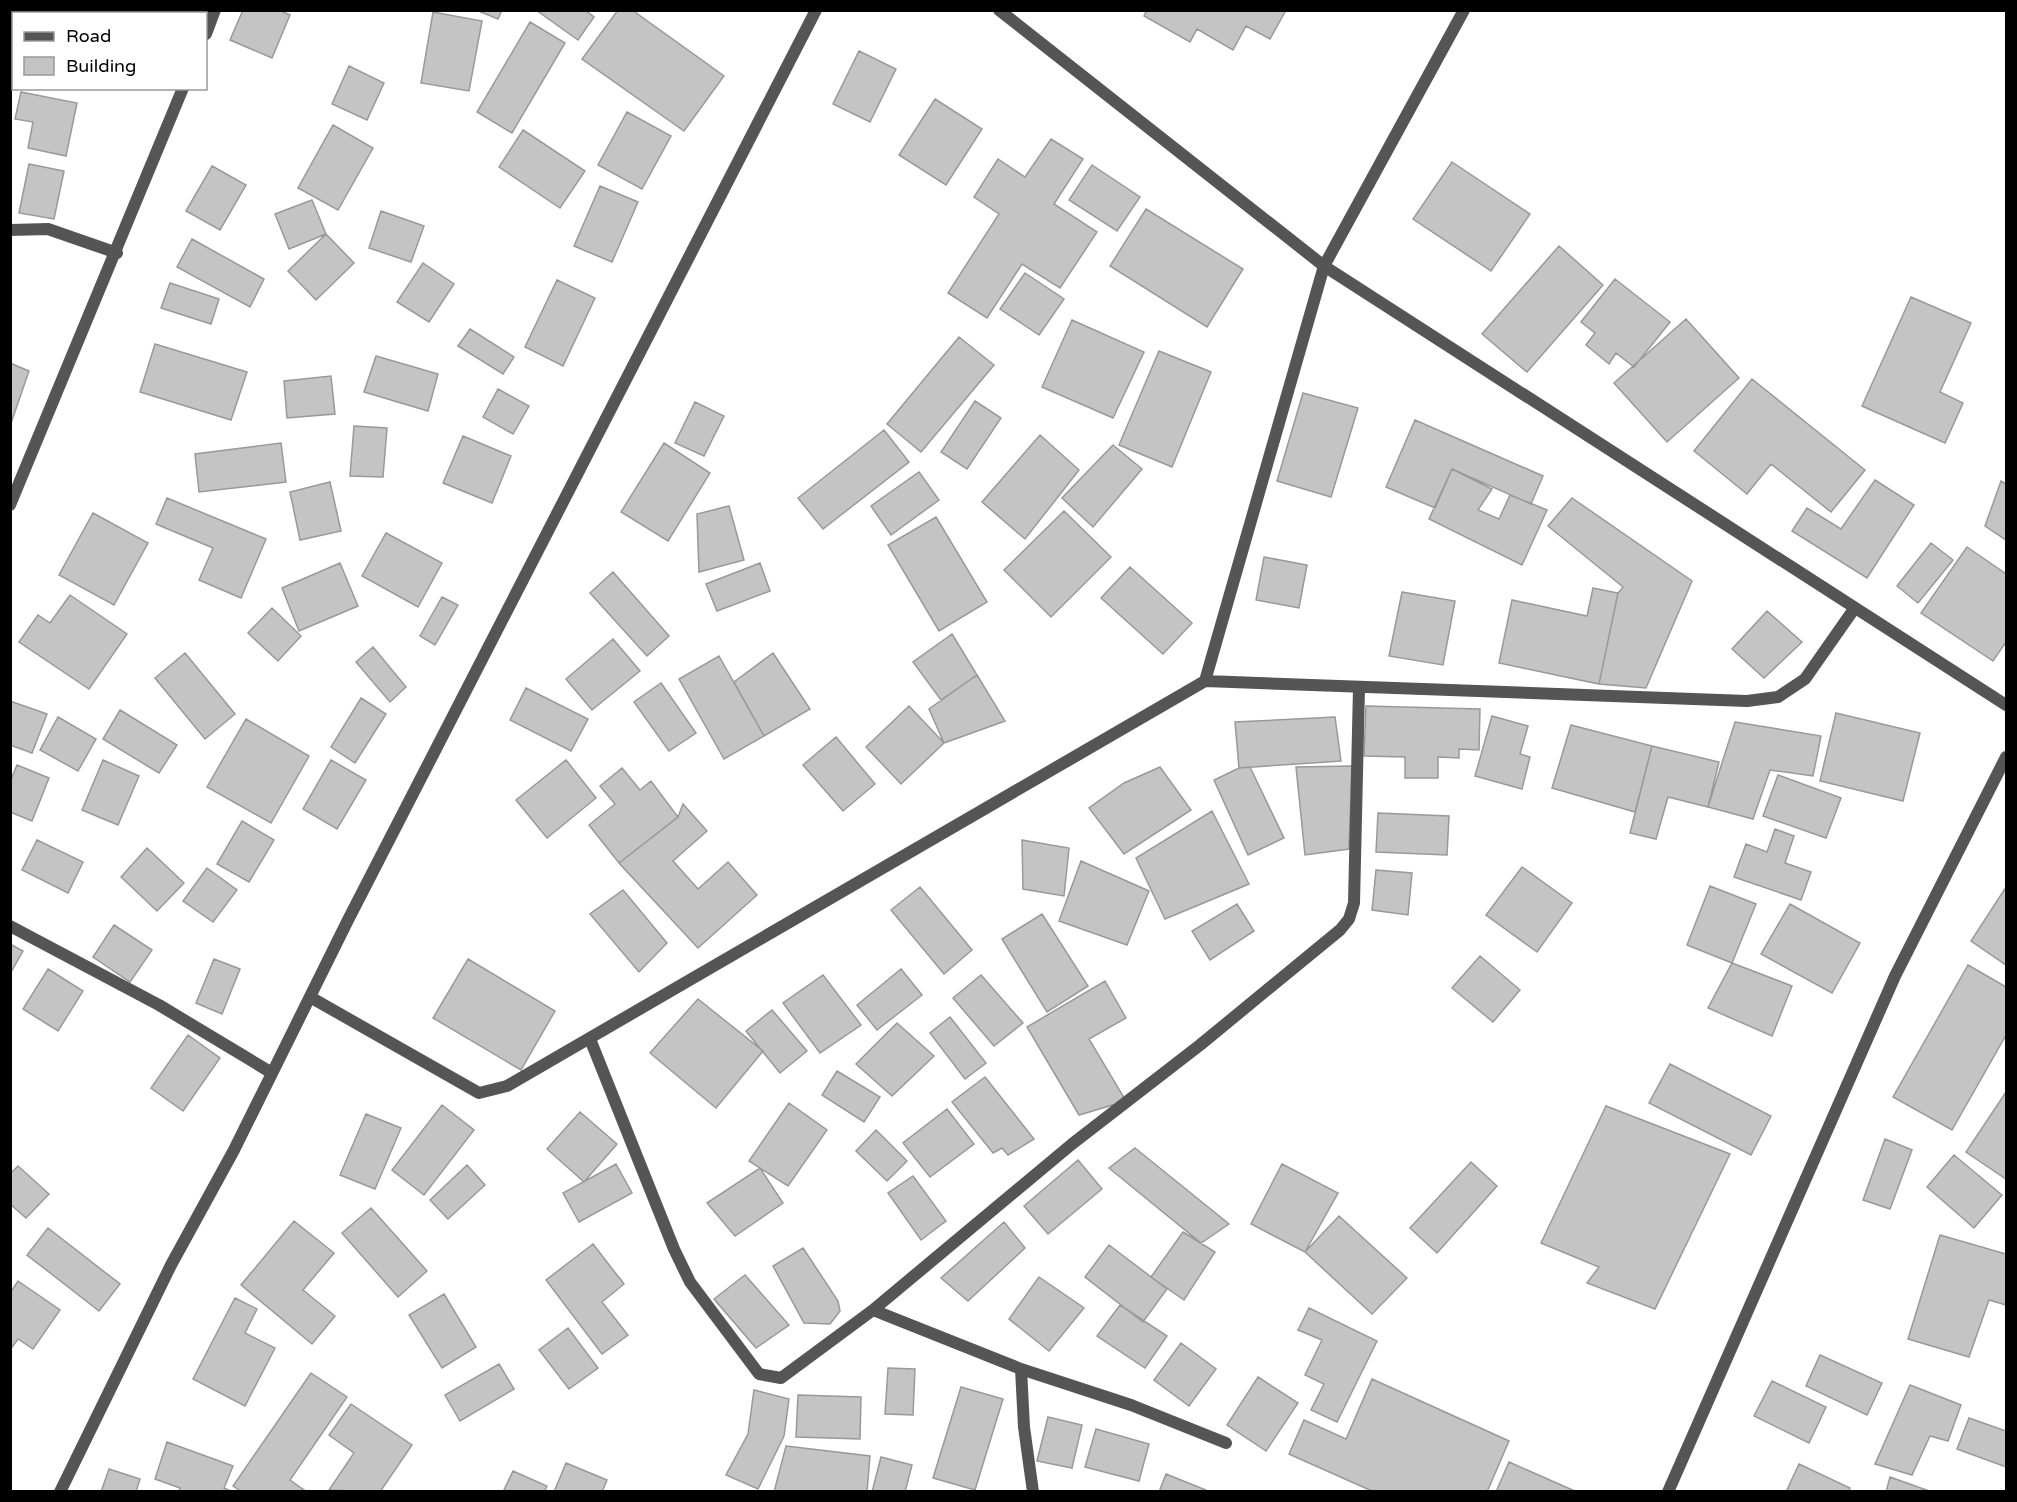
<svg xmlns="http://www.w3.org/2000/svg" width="2017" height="1502" viewBox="0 0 2017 1502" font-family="'Varela Round',sans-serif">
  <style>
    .building { fill: #c4c4c4; stroke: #999; stroke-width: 1.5 }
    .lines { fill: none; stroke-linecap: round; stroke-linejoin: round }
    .street { stroke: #555; stroke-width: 12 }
  </style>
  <rect width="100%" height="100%" fill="#fff"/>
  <!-- building -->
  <path class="building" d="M 10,10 L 41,10 L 40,14 L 14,14 L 14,29 L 10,28 Z
    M 243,10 L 279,10 L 290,15 L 272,58 L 230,40 Z
    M 476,10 L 502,10 L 498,19 Z
    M 536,10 L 585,10 L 594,17 L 578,40 Z
    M 618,10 L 632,10 L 724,76 L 684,131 L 582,59 Z
    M 1147,10 L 1286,10 L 1270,39 L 1246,26 L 1233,50 L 1197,29 L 1190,42 L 1144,16 Z
    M 433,12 L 482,21 L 469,91 L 421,83 Z
    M 530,22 L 565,43 L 512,133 L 477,112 Z
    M 10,43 L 14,45 L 14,75 L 10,74 Z
    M 859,51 L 896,69 L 870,122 L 833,104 Z
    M 349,66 L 384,83 L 367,120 L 332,104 Z
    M 21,92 L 77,103 L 66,156 L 28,148 L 33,122 L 15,119 Z
    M 935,99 L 982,129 L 946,185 L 899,155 Z
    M 627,112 L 671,136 L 642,189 L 598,165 Z
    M 333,125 L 373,148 L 338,210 L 298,188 Z
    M 523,130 L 585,171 L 560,208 L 499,167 Z
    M 1051,139 L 1083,159 L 1054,204 L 1097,232 L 1060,288 L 1022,264 L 987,318 L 948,293 L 999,214 L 974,197 L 998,159 L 1025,177 Z
    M 1452,162 L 1530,214 L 1491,271 L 1413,219 Z
    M 29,164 L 64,171 L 54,219 L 19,213 Z
    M 1092,165 L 1140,197 L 1117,231 L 1069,200 Z
    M 212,166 L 246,185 L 220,230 L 186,211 Z
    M 600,186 L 638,202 L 612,262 L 574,246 Z
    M 312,200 L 326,234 L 289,249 L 275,214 Z
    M 1146,209 L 1243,269 L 1207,327 L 1110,266 Z
    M 381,211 L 424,226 L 411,262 L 369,248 Z
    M 326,234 L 354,263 L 316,300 L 288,271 Z
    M 192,239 L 264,279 L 250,307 L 177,267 Z
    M 1559,246 L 1603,285 L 1527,372 L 1482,334 Z
    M 423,263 L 454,284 L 429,322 L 397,302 Z
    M 1025,273 L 1064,299 L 1039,335 L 1000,309 Z
    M 1615,279 L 1670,322 L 1634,367 L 1616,353 L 1609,364 L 1586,345 L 1595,333 L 1581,322 Z
    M 557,280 L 595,298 L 563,366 L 525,347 Z
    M 170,283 L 219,299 L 211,324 L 161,308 Z
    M 1911,297 L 1971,323 L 1940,392 L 1963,403 L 1945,443 L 1862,406 Z
    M 1686,319 L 1739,378 L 1667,442 L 1614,383 Z
    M 1072,320 L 1144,352 L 1113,418 L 1042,387 Z
    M 470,329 L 514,357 L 503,374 L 458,346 Z
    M 959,337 L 994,365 L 921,452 L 887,424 Z
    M 155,344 L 247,372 L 231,420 L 140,392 Z
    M 1159,351 L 1211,372 L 1172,467 L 1119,445 Z
    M 376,356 L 438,374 L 428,411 L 364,392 Z
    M 10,363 L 29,371 L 10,426 Z
    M 331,376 L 335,414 L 287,418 L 284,381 Z
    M 1752,379 L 1865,470 L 1831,512 L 1771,464 L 1747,494 L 1694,451 Z
    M 498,389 L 529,406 L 513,434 L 483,417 Z
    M 1303,393 L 1358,408 L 1331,497 L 1277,481 Z
    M 975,401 L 1001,418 L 967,469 L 941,452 Z
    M 695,402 L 724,416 L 704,456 L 675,443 Z
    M 1415,420 L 1543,476 L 1531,504 L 1452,469 L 1435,508 L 1386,487 Z
    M 354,426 L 387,428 L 383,477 L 350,476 Z
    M 884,430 L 909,462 L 823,529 L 798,498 Z
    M 1040,435 L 1079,470 L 1025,539 L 982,502 Z
    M 463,436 L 511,456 L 492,503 L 443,483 Z
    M 281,443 L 286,482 L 199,492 L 195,454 Z
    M 664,443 L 710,473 L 668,541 L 621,512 Z
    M 1113,445 L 1142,469 L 1093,527 L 1062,498 Z
    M 1452,469 L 1492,489 L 1478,510 L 1499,519 L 1510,495 L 1547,510 L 1522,565 L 1429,519 Z
    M 919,472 L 939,500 L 891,535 L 871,506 Z
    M 1875,480 L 1914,505 L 1867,578 L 1792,531 L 1807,508 L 1841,529 Z
    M 2001,481 L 2006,484 L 2006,540 L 1985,526 Z
    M 330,482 L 341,531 L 300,540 L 290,492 Z
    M 167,498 L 266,539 L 241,598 L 199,580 L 213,548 L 156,524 Z
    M 1572,498 L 1692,581 L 1646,688 L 1599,684 L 1618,593 L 1623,587 L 1548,526 Z
    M 729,506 L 744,560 L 699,572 L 697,514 Z
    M 1064,511 L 1111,557 L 1051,617 L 1004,570 Z
    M 93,513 L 148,543 L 114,605 L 59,575 Z
    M 936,517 L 987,602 L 939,631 L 888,545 Z
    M 386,533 L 442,563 L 418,607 L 362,576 Z
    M 1931,543 L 1953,560 L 1918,603 L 1897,586 Z
    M 1967,547 L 2006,574 L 2006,642 L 1993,661 L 1921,613 Z
    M 1264,557 L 1307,565 L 1299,608 L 1256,600 Z
    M 340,563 L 358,606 L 299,631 L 282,588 Z
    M 760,563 L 770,591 L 717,611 L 706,584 Z
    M 1130,567 L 1192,623 L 1163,654 L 1101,598 Z
    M 613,572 L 669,636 L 647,656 L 590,593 Z
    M 1593,588 L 1618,593 L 1599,684 L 1499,663 L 1512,600 L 1587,616 Z
    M 1402,592 L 1455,601 L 1443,665 L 1389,656 Z
    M 70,595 L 127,634 L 89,689 L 19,642 L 38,615 L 50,623 Z
    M 442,597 L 458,605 L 435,645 L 420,636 Z
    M 272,608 L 301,636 L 278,661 L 248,633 Z
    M 1767,611 L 1802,642 L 1764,678 L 1732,649 Z
    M 952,634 L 977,675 L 941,700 L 913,662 Z
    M 613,639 L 640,671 L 592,710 L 566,679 Z
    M 373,647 L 406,687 L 390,702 L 356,662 Z
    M 185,653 L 235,714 L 205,739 L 155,678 Z
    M 773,653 L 810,709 L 764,736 L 734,682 Z
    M 719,656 L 764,736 L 724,759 L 679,679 Z
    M 977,675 L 1005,721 L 944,743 L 929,709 Z
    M 661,683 L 696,733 L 669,751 L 634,702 Z
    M 526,688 L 588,719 L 571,751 L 510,720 Z
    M 361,698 L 386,714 L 355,763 L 331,747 Z
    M 10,701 L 47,714 L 32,753 L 10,745 Z
    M 909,706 L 944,743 L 901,784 L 866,747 Z
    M 1366,706 L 1480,709 L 1479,750 L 1459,749 L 1459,758 L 1438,757 L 1438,778 L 1405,778 L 1405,757 L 1364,756 Z
    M 120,710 L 177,745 L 159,773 L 103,739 Z
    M 1836,713 L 1920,733 L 1903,801 L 1820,781 Z
    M 1492,716 L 1528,726 L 1520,754 L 1530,757 L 1522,789 L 1475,776 Z
    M 58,717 L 96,739 L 78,771 L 40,750 Z
    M 1335,717 L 1341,761 L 1239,768 L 1235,722 Z
    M 246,719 L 309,756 L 271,823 L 207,787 Z
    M 1735,722 L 1821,736 L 1813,776 L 1770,770 L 1753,819 L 1708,807 Z
    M 1571,725 L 1652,746 L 1635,812 L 1552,788 Z
    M 836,737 L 875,784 L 843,811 L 803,765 Z
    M 1652,746 L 1719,762 L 1708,807 L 1668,797 L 1656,839 L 1630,833 Z
    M 103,760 L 139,776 L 118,825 L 82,810 Z
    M 331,760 L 366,780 L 337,829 L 303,809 Z
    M 566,760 L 596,798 L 547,838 L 516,800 Z
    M 17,765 L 49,778 L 32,821 L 10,812 L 10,782 Z
    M 1352,766 L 1349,849 L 1305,855 L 1296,767 Z
    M 1160,767 L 1191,810 L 1124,854 L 1089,808 L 1124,783 Z
    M 1250,767 L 1284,838 L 1248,855 L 1214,780 L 1239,768 Z
    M 622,768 L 640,790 L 651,781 L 678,817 L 619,863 L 589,825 L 615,804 L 600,786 Z
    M 1778,775 L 1841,798 L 1826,838 L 1763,816 Z
    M 683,804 L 707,831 L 673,861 L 698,889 L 728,862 L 757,895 L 698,948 L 619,863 L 678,817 Z
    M 1212,811 L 1249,884 L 1165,919 L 1136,858 Z
    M 1378,813 L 1449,816 L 1447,855 L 1376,852 Z
    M 242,821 L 274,840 L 249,882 L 217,864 Z
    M 1775,829 L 1794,836 L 1785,863 L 1811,872 L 1801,900 L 1734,877 L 1746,844 L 1767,852 Z
    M 37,840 L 83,862 L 68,893 L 22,870 Z
    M 1022,840 L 1069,848 L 1064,896 L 1023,889 Z
    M 147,848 L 184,883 L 157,911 L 121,877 Z
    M 1081,861 L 1149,891 L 1127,945 L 1059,921 Z
    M 1522,867 L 1572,903 L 1537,952 L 1486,915 Z
    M 207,868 L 237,890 L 213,922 L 183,901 Z
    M 1376,870 L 1412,873 L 1408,915 L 1372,910 Z
    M 1710,886 L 1756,904 L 1732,963 L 1687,945 Z
    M 920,887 L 972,950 L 944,974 L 891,910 Z
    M 2006,887 L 2006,965 L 1971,941 Z
    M 623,890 L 667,943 L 639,972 L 590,914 Z
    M 1237,904 L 1254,931 L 1210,960 L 1192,931 Z
    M 1790,904 L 1860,943 L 1832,993 L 1761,954 Z
    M 1042,914 L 1088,986 L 1047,1012 L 1002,939 Z
    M 114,925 L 152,950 L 130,982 L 93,957 Z
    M 10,944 L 23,951 L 10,974 Z
    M 1480,956 L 1520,990 L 1493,1022 L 1452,988 Z
    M 214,959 L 240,969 L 222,1014 L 196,1003 Z
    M 468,959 L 555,1011 L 521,1070 L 433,1018 Z
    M 1732,963 L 1792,986 L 1772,1036 L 1708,1008 Z
    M 1968,965 L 2006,987 L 2006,1035 L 1952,1130 L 1893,1097 Z
    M 48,969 L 83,991 L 58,1031 L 23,1009 Z
    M 901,969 L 922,995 L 877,1030 L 857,1005 Z
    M 823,975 L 861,1025 L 820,1053 L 783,1003 Z
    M 981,975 L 1023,1023 L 994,1046 L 953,998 Z
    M 1105,981 L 1126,1018 L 1089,1039 L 1126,1101 L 1079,1115 L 1027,1027 Z
    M 698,999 L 763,1051 L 716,1108 L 650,1053 Z
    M 772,1010 L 807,1051 L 780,1073 L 746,1031 Z
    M 950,1017 L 986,1063 L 965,1079 L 930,1033 Z
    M 897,1023 L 934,1056 L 892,1096 L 856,1064 Z
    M 188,1035 L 220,1058 L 183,1111 L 151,1088 Z
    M 1670,1064 L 1771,1116 L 1751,1155 L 1649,1103 Z
    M 837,1071 L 880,1097 L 864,1122 L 822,1095 Z
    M 985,1077 L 1034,1139 L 1008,1155 L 1002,1148 L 993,1153 L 952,1102 Z
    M 2006,1092 L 2006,1179 L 1966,1152 Z
    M 789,1103 L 827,1130 L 788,1186 L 749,1161 Z
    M 442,1105 L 474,1130 L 424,1195 L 392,1170 Z
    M 1606,1106 L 1730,1154 L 1655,1309 L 1587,1283 L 1599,1267 L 1541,1243 Z
    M 947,1109 L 974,1144 L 930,1177 L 903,1143 Z
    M 580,1112 L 617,1144 L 584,1182 L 547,1149 Z
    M 366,1114 L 401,1128 L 375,1189 L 340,1175 Z
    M 876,1130 L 907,1161 L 887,1181 L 856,1151 Z
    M 1885,1139 L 1912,1150 L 1890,1209 L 1863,1200 Z
    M 1135,1148 L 1229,1224 L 1201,1243 L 1109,1168 Z
    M 1954,1155 L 2002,1195 L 1974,1228 L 1927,1187 Z
    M 1078,1160 L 1102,1189 L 1048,1234 L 1024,1206 Z
    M 1471,1162 L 1497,1186 L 1437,1253 L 1410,1228 Z
    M 616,1164 L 632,1193 L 579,1222 L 563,1193 Z
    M 1282,1164 L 1338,1193 L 1305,1252 L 1251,1224 Z
    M 467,1165 L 485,1185 L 448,1219 L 430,1200 Z
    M 18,1166 L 49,1194 L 26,1218 L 10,1204 L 10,1174 Z
    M 760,1168 L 783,1203 L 735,1236 L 707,1203 Z
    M 913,1176 L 946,1221 L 921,1240 L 888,1193 Z
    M 371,1208 L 427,1271 L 398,1297 L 342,1233 Z
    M 1339,1216 L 1407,1278 L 1372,1314 L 1305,1252 Z
    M 294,1221 L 334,1253 L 303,1290 L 335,1316 L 312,1344 L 241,1285 Z
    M 1004,1222 L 1025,1248 L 968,1301 L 941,1278 Z
    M 48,1228 L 120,1284 L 99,1311 L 27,1255 Z
    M 1183,1232 L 1215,1252 L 1184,1300 L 1151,1277 Z
    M 1940,1235 L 2006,1254 L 2006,1305 L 1989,1300 L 1969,1357 L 1908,1339 Z
    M 593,1244 L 624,1284 L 602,1302 L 628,1335 L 602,1354 L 546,1280 Z
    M 1109,1245 L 1167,1289 L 1143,1322 L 1085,1277 Z
    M 803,1248 L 838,1301 L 840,1311 L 830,1324 L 804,1323 L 773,1266 Z
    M 745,1275 L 789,1325 L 756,1348 L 714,1299 Z
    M 1039,1277 L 1084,1308 L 1049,1351 L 1009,1319 Z
    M 18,1281 L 60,1310 L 33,1349 L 18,1339 L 10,1350 L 10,1293 Z
    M 444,1294 L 476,1347 L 442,1368 L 409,1315 Z
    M 235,1298 L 257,1309 L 245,1333 L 275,1348 L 245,1406 L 193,1379 Z
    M 1120,1305 L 1167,1336 L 1145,1368 L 1097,1336 Z
    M 1309,1308 L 1377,1341 L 1337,1422 L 1311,1410 L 1324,1384 L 1305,1375 L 1322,1340 L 1298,1330 Z
    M 568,1328 L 598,1368 L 569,1389 L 539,1350 Z
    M 1181,1343 L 1216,1369 L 1189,1406 L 1154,1380 Z
    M 1820,1355 L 1882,1383 L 1867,1415 L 1806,1386 Z
    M 499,1364 L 514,1389 L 460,1421 L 445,1395 Z
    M 888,1368 L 915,1369 L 913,1415 L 885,1414 Z
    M 311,1373 L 347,1397 L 290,1480 L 307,1492 L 242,1492 L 233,1486 Z
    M 1258,1377 L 1298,1403 L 1266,1451 L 1227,1425 Z
    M 1372,1379 L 1509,1441 L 1487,1492 L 1374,1492 L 1289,1454 L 1304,1420 L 1346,1439 Z
    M 1772,1381 L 1826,1407 L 1809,1443 L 1754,1416 Z
    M 1910,1385 L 1961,1405 L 1948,1441 L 1930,1436 L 1912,1475 L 1875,1464 Z
    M 961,1387 L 1003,1399 L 975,1490 L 933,1478 Z
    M 754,1390 L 789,1399 L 784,1436 L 758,1489 L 726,1475 L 748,1434 Z
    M 798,1395 L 861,1397 L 860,1439 L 796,1437 Z
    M 351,1404 L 412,1445 L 380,1492 L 329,1490 L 354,1453 L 329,1435 Z
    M 1048,1417 L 1082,1425 L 1072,1468 L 1037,1461 Z
    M 1969,1418 L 2006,1431 L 2006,1467 L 1957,1449 Z
    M 1096,1429 L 1149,1444 L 1139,1481 L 1085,1467 Z
    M 167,1442 L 233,1466 L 224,1488 L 233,1492 L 179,1492 L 180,1488 L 155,1479 Z
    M 786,1446 L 870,1456 L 867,1492 L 774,1492 Z
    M 881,1457 L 912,1465 L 905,1492 L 872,1492 Z
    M 1509,1462 L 1577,1492 L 1496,1492 Z
    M 566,1463 L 607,1480 L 602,1492 L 554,1492 Z
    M 1799,1464 L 1850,1488 L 1848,1492 L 1786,1492 Z
    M 109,1469 L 140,1479 L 136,1492 L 101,1492 Z
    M 513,1471 L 547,1486 L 544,1492 L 503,1492 Z
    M 1166,1474 L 1206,1490 L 1206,1492 L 1159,1492 Z
    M 1890,1477 L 1932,1492 L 1886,1492 Z"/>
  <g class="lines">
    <!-- street -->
    <path class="street" d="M 999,10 L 1324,266 L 2006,705
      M 206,34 L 215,10
      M 10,230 L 48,229 L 117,253
      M 10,505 L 183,88
      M 1205,681 L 1324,266 L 1464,10
      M 10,926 L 159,1005 L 272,1073
      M 310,997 L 479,1093 L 507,1086 L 1205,681 L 1747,701 L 1778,697 L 1805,679 L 1854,609
      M 590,1039 L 674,1249 L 690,1282 L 759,1374 L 781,1378 L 873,1310 L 1021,1369 L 1024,1427 L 1033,1492
      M 873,1310 L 1072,1144 L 1200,1045 L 1340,930 L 1349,919 L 1354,903 L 1359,688
      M 1021,1369 L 1131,1405 L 1226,1443
      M 60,1492 L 171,1265 L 234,1150 L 348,920 L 816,10
      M 1668,1492 L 1895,976 L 2006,757"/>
  </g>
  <!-- border -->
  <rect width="2017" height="1502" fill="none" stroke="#000000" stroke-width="24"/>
  <!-- legend -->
  <rect x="12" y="12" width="195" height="78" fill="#ffffff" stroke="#999999" stroke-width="1.5"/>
  <rect x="24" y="32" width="30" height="9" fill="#555555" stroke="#999999" stroke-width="1.5"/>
  <text x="66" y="42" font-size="18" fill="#000000">Road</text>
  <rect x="24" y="57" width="30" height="18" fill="#c4c4c4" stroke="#999999" stroke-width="1.5"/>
  <text x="66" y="72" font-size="18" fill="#000000">Building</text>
</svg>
